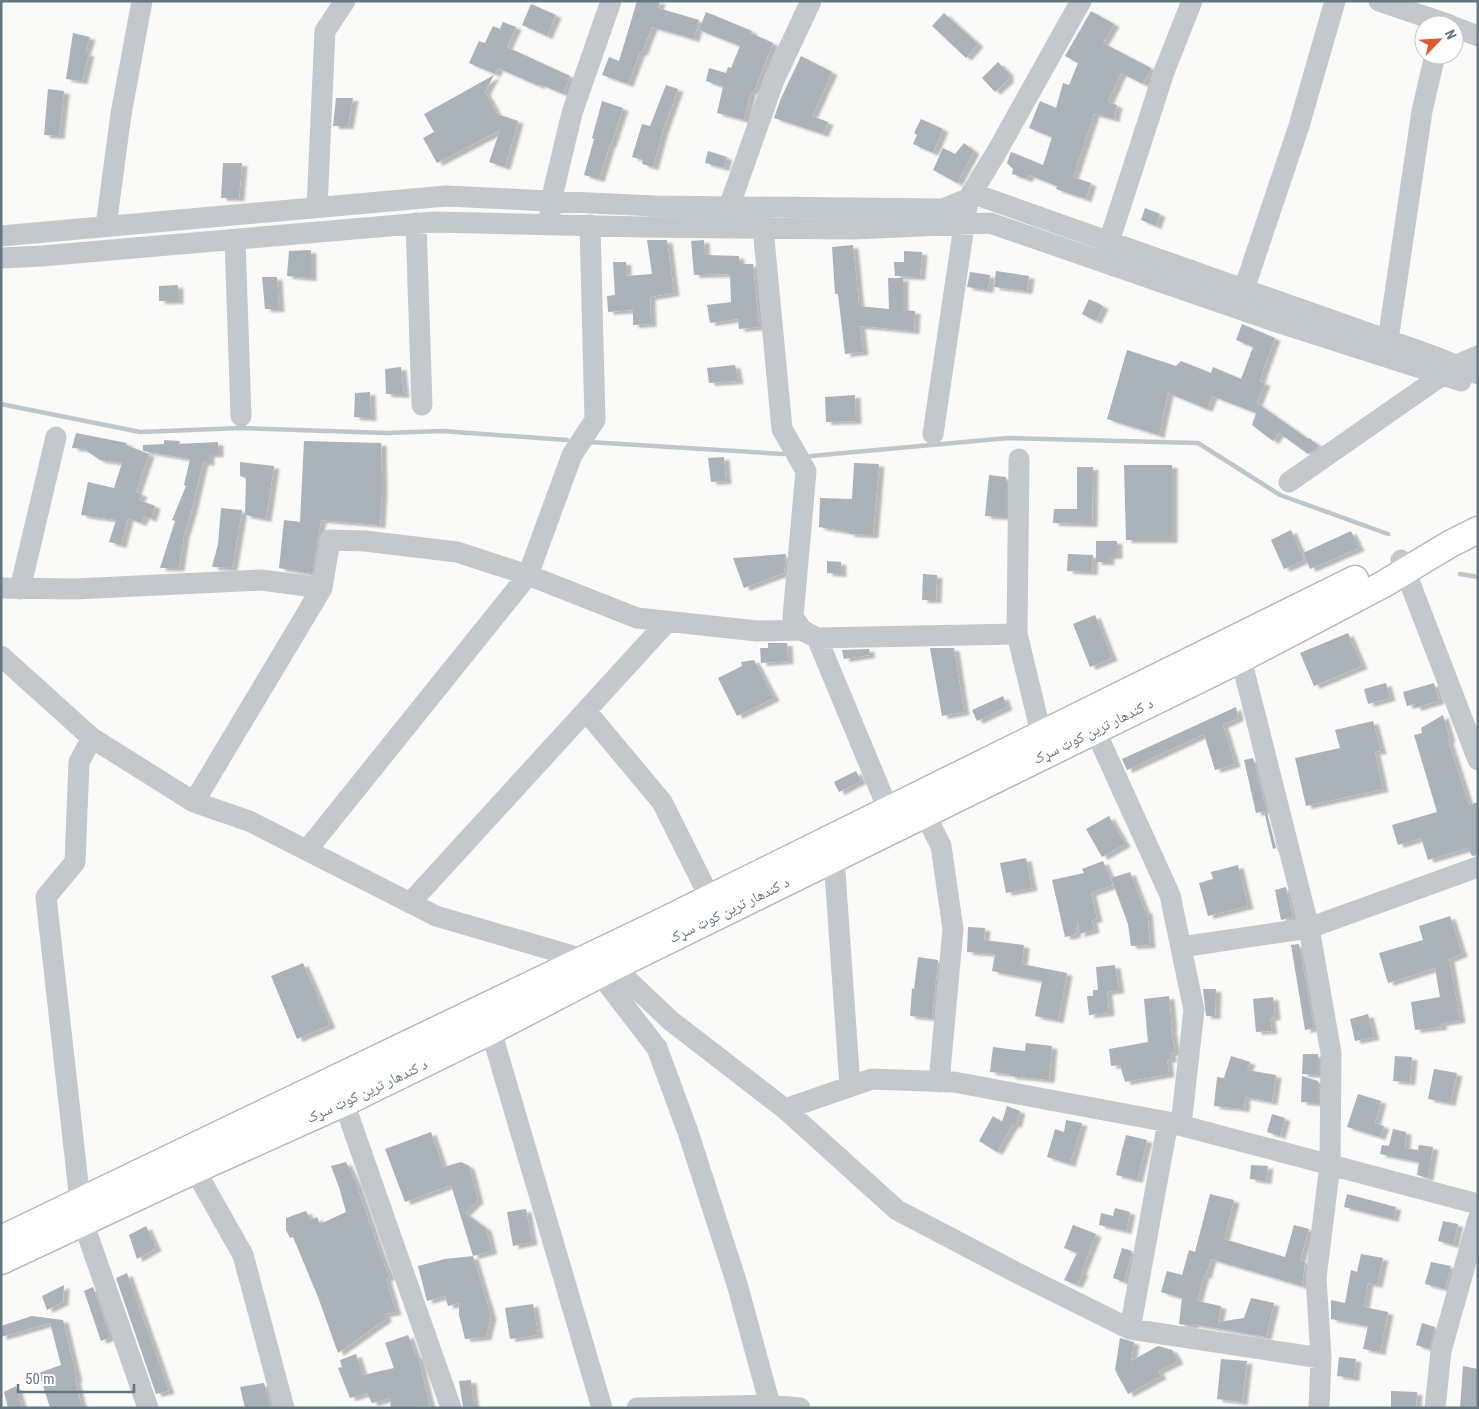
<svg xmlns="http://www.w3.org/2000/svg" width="1479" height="1409" viewBox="0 0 1479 1409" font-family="'Roboto Condensed','Noto Naskh Arabic',sans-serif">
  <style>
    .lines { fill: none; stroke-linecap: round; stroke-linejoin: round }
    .stream { stroke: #bbc7cb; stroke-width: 4.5 }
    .building { fill: #aab3b9; filter: url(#shadow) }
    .major-casing { stroke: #b5babe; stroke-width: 29 }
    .minor { stroke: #c3c8cc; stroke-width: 21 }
    .major { stroke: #fff; stroke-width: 26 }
    .labels { text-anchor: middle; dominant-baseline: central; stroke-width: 5; stroke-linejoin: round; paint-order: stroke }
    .street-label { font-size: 15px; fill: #657683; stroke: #fff }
  </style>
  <defs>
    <filter id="shadow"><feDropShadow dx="5.5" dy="3" stdDeviation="1" flood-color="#0004"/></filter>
  </defs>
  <rect width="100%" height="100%" fill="#fafaf8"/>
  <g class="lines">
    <!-- stream -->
    <path class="stream" d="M 1,404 L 140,432 L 241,428 L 386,433 L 442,431 L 567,440
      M 589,442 L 783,454
      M 811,456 L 1008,438 L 1198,443 L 1280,495 L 1388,534
      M 1460,574 L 1478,577"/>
  </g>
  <!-- building -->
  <path class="building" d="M 637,1 L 660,1 L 658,8 L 699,20 L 694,39 L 652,27 L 642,53 L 640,52 L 628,84 L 602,75 L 609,57 L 619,61 Z
    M 531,4 L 556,15 L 547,36 L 522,25 Z
    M 1091,11 L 1114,24 L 1103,43 L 1151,68 L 1143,84 L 1121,73 L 1108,102 L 1117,105 L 1114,119 L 1094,114 L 1073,177 L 1091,183 L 1086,199 L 1056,189 L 1057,186 L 1029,175 L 1027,179 L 1012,174 L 1013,169 L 1007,163 L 1011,152 L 1043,165 L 1052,137 L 1029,128 L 1040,101 L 1056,108 L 1063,83 L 1069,85 L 1078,63 L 1065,56 Z
    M 706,12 L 752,31 L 751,33 L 773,43 L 754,91 L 751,91 L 744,120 L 717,113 L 723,87 L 706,81 L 709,68 L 726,73 L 728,67 L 731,68 L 740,46 L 699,30 Z
    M 944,13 L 978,44 L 966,58 L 932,26 Z
    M 503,22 L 516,27 L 507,47 L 570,76 L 563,94 L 540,84 L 539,86 L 498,68 L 495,74 L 469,63 L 479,41 L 485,43 L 493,26 L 500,29 Z
    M 73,33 L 90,37 L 85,53 L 89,53 L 82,81 L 66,79 Z
    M 801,56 L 832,72 L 812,116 L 828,122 L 823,134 L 774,118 L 781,98 Z
    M 998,62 L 1008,73 L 1008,80 L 995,92 L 982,78 Z
    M 494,75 L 485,92 L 497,114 L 518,121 L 505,167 L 489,162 L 500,130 L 437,163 L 423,138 L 434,132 L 424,114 Z
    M 666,85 L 678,89 L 663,130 L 653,167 L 642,164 L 643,160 L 632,157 L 642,124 L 650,126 Z
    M 48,89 L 64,91 L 59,136 L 44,135 Z
    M 336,98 L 353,98 L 348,126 L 333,126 Z
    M 602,101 L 623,108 L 611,144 L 610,144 L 599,179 L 584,175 L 594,139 L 592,138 Z
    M 921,119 L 943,129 L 933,153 L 913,144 L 917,135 L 914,133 Z
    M 964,143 L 974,151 L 957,183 L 933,170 L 943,148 L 955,154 Z
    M 708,151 L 727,157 L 724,168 L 705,163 Z
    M 223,163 L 242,163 L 239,198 L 221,198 Z
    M 1145,208 L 1160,214 L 1156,226 L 1141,220 Z
    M 647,240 L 667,240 L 674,293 L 650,297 L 651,324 L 633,325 L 633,310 L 608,312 L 607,296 L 615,295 L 613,262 L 626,262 L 626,276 L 652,274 Z
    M 704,240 L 705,255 L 739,256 L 739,264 L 753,264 L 759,327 L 739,329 L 738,319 L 710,323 L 707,305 L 731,302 L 730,274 L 694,275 L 691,241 Z
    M 853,245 L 859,306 L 889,309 L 888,278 L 903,278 L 903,310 L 915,311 L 914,331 L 860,326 L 863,352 L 845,354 L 838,294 L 835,294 L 832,247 Z
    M 311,250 L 311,278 L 287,276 L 289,251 Z
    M 904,251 L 922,252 L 920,277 L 895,276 L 894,262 L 904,262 Z
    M 996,271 L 1029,276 L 1027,291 L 994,287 Z
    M 970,272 L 990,275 L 988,290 L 967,287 Z
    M 262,277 L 277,277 L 279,309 L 265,309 Z
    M 178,285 L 178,301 L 159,301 L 159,286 Z
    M 1089,299 L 1103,306 L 1096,321 L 1082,314 Z
    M 1242,324 L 1275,338 L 1262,373 L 1260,381 L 1265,383 L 1257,403 L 1308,439 L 1309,438 L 1319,446 L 1308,454 L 1279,433 L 1273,441 L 1252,425 L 1256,413 L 1212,396 L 1207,409 L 1168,393 L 1159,435 L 1107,419 L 1127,350 L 1176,366 L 1181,361 L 1211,373 L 1213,367 L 1241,379 L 1253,347 L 1236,340 Z
    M 735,365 L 738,381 L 709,383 L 707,368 Z
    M 401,367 L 404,395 L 386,394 L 385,369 Z
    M 370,392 L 371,418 L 354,417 L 355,393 Z
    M 855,395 L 856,421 L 826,422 L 825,397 Z
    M 76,433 L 127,443 L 126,445 L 149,454 L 136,492 L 142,494 L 139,500 L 155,506 L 151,519 L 144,516 L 141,523 L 128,518 L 121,545 L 109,542 L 116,520 L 81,515 L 88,482 L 114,488 L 122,463 L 100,460 L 84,449 L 72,448 Z
    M 164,440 L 180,441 L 179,444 L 218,442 L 218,454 L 209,454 L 209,463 L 203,462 L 192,509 L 184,535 L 179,568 L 160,568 L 175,521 L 172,520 L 186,486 L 184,485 L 190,459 L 143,451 L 143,445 L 164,444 Z
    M 304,441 L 381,443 L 382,489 L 380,525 L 321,520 L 312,574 L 279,568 L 284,520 L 300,522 Z
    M 724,457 L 726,481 L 711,482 L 708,458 Z
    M 240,462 L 274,466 L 266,519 L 245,515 L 246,478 L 240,476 Z
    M 854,463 L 879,464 L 873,535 L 849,534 L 849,532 L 819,527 L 820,498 L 852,499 Z
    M 1124,465 L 1172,465 L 1172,540 L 1126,540 Z
    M 1077,467 L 1093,467 L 1092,524 L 1053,523 L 1054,509 L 1077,509 Z
    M 989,475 L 1006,477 L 1006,517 L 985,516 Z
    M 221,508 L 242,510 L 232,568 L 212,567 L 218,544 Z
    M 1291,530 L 1304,560 L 1284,569 L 1271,540 Z
    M 1351,531 L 1359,548 L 1310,569 L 1303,553 Z
    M 1096,541 L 1117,541 L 1117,556 L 1109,556 L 1109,562 L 1096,562 Z
    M 786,554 L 784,573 L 744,588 L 733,558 Z
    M 1068,554 L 1093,555 L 1092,572 L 1067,571 Z
    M 827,561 L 841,562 L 841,574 L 827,573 Z
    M 923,574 L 937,575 L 936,600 L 922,600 Z
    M 1095,615 L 1112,658 L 1090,667 L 1073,624 Z
    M 1348,633 L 1362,666 L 1314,686 L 1300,653 Z
    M 768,643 L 787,643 L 788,661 L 761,663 L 760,648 L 768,648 Z
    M 930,648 L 954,648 L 964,712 L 942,716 Z
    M 869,649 L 870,655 L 844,659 L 842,650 Z
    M 754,660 L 774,698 L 737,716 L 718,678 L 742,666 L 741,662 Z
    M 1386,683 L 1390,698 L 1368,704 L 1364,689 Z
    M 1434,683 L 1439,701 L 1415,708 L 1415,704 L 1407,706 L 1403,692 Z
    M 1003,696 L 1007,707 L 977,721 L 972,710 Z
    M 1236,707 L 1238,718 L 1223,725 L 1235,764 L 1215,770 L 1204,734 L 1127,770 L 1122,759 Z
    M 1443,715 L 1450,739 L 1448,740 L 1469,805 L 1478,802 L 1478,855 L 1472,856 L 1468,848 L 1428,860 L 1421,838 L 1398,845 L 1392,825 L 1437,812 L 1414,735 L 1422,733 L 1421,728 Z
    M 1373,721 L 1381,751 L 1375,752 L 1383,789 L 1306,806 L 1295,758 L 1340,748 L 1335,730 Z
    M 1253,758 L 1276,848 L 1273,849 L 1264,811 L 1256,813 L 1244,760 Z
    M 856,771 L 861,781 L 839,792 L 834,782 Z
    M 1109,816 L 1125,844 L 1102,857 L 1086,829 Z
    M 1026,858 L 1032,888 L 1006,893 L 1000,863 Z
    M 1103,861 L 1113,885 L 1091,893 L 1097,919 L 1092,920 L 1094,930 L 1079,934 L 1078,920 L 1075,935 L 1065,937 L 1052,880 L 1084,873 L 1082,869 Z
    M 1238,865 L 1248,906 L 1208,916 L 1199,883 L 1213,879 L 1211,872 Z
    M 1130,872 L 1145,911 L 1147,910 L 1150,945 L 1131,946 L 1128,924 L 1111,878 Z
    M 1286,887 L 1293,917 L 1281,920 L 1275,890 Z
    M 1450,916 L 1462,954 L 1449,959 L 1460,1020 L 1441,1023 L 1442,1027 L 1415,1030 L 1411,1002 L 1440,997 L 1435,968 L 1388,983 L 1379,953 L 1423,940 L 1419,926 Z
    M 968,927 L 985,928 L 984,940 L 1024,945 L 1022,964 L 1067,973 L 1058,1020 L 1035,1016 L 1042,981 L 992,971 L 995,954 L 967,952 Z
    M 1299,944 L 1314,1028 L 1305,1030 L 1291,945 Z
    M 918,957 L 938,960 L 932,1018 L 910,1016 L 912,988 L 914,989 Z
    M 303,963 L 330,1025 L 297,1039 L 271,976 Z
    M 1115,965 L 1119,990 L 1107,992 L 1109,1013 L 1089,1015 L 1087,996 L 1093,996 L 1093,990 L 1098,990 L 1096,967 Z
    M 1203,989 L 1216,989 L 1215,1016 L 1206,1016 Z
    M 1169,996 L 1172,1028 L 1171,1028 L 1175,1052 L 1170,1053 L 1172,1059 L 1167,1060 L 1169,1074 L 1125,1082 L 1120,1065 L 1111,1066 L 1109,1049 L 1148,1042 L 1144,999 Z
    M 1273,997 L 1275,1017 L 1270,1018 L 1272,1031 L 1256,1032 L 1253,999 Z
    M 1368,1014 L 1374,1037 L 1355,1041 L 1350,1019 Z
    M 1026,1043 L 1052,1046 L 1049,1080 L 1010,1076 L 1010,1074 L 990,1072 L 993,1047 L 1025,1051 Z
    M 1303,1054 L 1318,1054 L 1318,1075 L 1302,1074 Z
    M 1231,1056 L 1250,1062 L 1247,1070 L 1276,1075 L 1272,1102 L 1245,1097 L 1244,1109 L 1214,1106 L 1217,1077 L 1224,1078 Z
    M 1395,1056 L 1412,1057 L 1410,1082 L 1393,1081 Z
    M 1434,1069 L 1457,1073 L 1450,1103 L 1428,1099 Z
    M 1302,1076 L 1318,1081 L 1318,1103 L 1301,1102 Z
    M 1358,1094 L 1381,1101 L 1375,1123 L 1384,1126 L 1380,1137 L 1347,1127 Z
    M 1007,1106 L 1020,1111 L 1016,1125 L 1013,1124 L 997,1152 L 979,1141 L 993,1116 L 1002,1122 Z
    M 1272,1114 L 1285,1118 L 1280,1136 L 1267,1132 Z
    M 1066,1120 L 1082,1123 L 1070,1164 L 1047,1157 L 1055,1129 L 1064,1132 Z
    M 1393,1129 L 1406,1132 L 1405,1148 L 1418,1150 L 1419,1145 L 1433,1147 L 1428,1178 L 1417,1175 L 1419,1162 L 1380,1154 L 1382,1145 L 1389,1146 Z
    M 431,1132 L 443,1167 L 461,1162 L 469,1166 L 478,1200 L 465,1213 L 486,1228 L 492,1251 L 473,1256 L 451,1185 L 405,1202 L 385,1149 Z
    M 1126,1135 L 1147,1140 L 1137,1180 L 1116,1175 Z
    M 346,1162 L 356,1183 L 383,1261 L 390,1277 L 386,1278 L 396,1312 L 385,1314 L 386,1319 L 338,1353 L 318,1297 L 293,1237 L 290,1238 L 286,1230 L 286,1218 L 306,1211 L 311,1220 L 317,1217 L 320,1224 L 346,1212 L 339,1187 L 331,1166 Z
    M 1251,1165 L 1268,1166 L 1266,1181 L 1250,1179 Z
    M 1210,1194 L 1234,1200 L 1224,1239 L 1285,1257 L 1294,1225 L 1309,1229 L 1300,1260 L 1305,1262 L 1302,1286 L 1211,1259 L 1206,1276 L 1204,1275 L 1197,1301 L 1221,1306 L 1218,1322 L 1244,1318 L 1251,1298 L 1274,1303 L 1266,1337 L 1193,1324 L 1192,1326 L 1179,1324 L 1182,1298 L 1161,1292 L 1167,1271 L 1182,1275 L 1189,1250 L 1195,1252 Z
    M 1347,1194 L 1396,1207 L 1393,1219 L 1344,1207 Z
    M 1115,1208 L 1130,1212 L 1126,1231 L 1099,1225 L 1101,1213 L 1113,1216 Z
    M 526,1209 L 532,1242 L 513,1246 L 507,1212 Z
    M 1443,1221 L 1458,1224 L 1453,1245 L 1438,1241 Z
    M 1073,1225 L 1096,1234 L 1081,1272 L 1083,1273 L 1077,1285 L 1064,1280 L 1077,1253 L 1064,1248 Z
    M 146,1226 L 156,1248 L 137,1259 L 129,1235 Z
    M 1122,1248 L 1132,1251 L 1124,1282 L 1113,1278 Z
    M 1361,1254 L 1383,1258 L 1377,1285 L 1368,1283 L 1364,1307 L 1388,1312 L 1380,1352 L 1363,1349 L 1368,1326 L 1331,1319 L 1331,1300 L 1345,1303 L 1351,1270 L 1357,1272 Z
    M 473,1256 L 491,1316 L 486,1337 L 465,1339 L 459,1315 L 459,1303 L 448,1306 L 445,1296 L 427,1301 L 418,1266 L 445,1259 Z
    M 1431,1262 L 1451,1266 L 1445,1289 L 1425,1284 Z
    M 127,1273 L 169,1391 L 156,1394 L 116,1278 Z
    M 64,1285 L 63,1302 L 47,1310 L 42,1296 Z
    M 93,1287 L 110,1337 L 101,1341 L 84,1291 Z
    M 533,1304 L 538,1335 L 510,1339 L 505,1308 Z
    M 32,1316 L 63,1320 L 77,1379 L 75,1379 L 82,1408 L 50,1408 L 39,1373 L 61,1365 L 50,1323 L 1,1337 L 1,1326 Z
    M 1422,1323 L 1435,1327 L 1429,1349 L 1416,1345 Z
    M 408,1335 L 416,1356 L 418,1356 L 430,1406 L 391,1408 L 390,1398 L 372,1403 L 367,1393 L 350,1398 L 338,1368 L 342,1367 L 340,1360 L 356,1354 L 363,1375 L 394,1368 L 385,1343 Z
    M 1120,1338 L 1134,1342 L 1131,1361 L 1158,1346 L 1172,1350 L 1178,1361 L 1158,1371 L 1161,1376 L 1128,1394 L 1115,1370 Z
    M 1339,1357 L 1356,1359 L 1354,1378 L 1337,1376 Z
    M 1221,1359 L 1247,1361 L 1242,1402 L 1217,1399 Z
    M 1463,1366 L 1478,1369 L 1478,1408 L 1460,1408 Z
    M 471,1380 L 474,1406 L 463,1407 L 459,1381 Z
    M 264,1383 L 271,1408 L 245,1408 L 240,1387 Z
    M 16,1386 L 22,1408 L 8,1408 L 4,1392 Z
    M 1391,1391 L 1417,1392 L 1416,1408 L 1391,1408 Z"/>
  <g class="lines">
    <defs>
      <path id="major" d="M 1,1239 L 659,923 L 1355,579
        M 1,1261 L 195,1170 L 344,1103 L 491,1031 L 614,967 L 1241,659 L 1382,585 L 1450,544 L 1478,530"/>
    </defs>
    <!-- major casing -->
    <use href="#major" class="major-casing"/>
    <!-- minor -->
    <path class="minor" d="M 1379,1 L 1450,25
      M 1454,27 L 1478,36
      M 317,207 L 325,31 L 345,1
      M 729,207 L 774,80 L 811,1
      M 550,214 L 551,201 L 572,113 L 611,1
      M 757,215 L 763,228 L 782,429 L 806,471 L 793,617 L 802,630 L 817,638 L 888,809
      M 416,223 L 422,405
      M 106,226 L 121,114 L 142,1
      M 1,236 L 446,196 L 654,206 L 943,209 L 977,195 L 1433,356 L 1478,374
      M 235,240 L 241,416
      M 1105,254 L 1164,72 L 1192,1
      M 1,258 L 42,256 L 434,222 L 643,227 L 853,229 L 990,223 L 1277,322 L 1461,381
      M 1240,301 L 1299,126 L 1335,1
      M 1388,340 L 1422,111 L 1435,55
      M 933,434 L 968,199 L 996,153 L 1081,1
      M 1019,459 L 1017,634 L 1041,733
      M 1289,482 L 1457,365 L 1478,356
      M 1401,560 L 1478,760
      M 1,588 L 75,589 L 261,580 L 322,588
      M 20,589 L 56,437
      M 817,638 L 1017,634
      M 1,656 L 92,738 L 194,802 L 249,821 L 436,916 L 583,959
      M 1241,659 L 1309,928 L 1331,1053 L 1330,1165 L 1316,1278 L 1321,1358 L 1319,1408
      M 586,711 L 662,802 L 710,898
      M 1095,730 L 1170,895 L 1194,1010 L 1181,1125
      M 194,802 L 322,588 L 330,540 L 365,541 L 457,552 L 528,575 L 637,618 L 757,631 L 802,630
      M 925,814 L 941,846 L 953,929 L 939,1082
      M 307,850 L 528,575 L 572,455 L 595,420 L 590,225
      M 834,858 L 850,1086
      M 410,903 L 668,621
      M 1181,947 L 1309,928 L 1478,867
      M 614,967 L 671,1021 L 785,1109 L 897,1210 L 1019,1274 L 1130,1329 L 1321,1358
      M 600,974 L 657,1048 L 688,1132 L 737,1284 L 770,1405
      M 475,1027 L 491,1031 L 602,1408
      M 344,1103 L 451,1408
      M 785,1109 L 872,1079 L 954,1082 L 1168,1122 L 1478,1204
      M 195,1170 L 243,1255 L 284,1408
      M 80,1201 L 46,897 L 75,862 L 79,762 L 92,738
      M 83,1222 L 148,1408
      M 1130,1329 L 1168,1122
      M 637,1408 L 770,1405 L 800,1408
      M 1435,1408 L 1441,1351 L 1478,1219"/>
    <!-- major -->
    <use href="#major" class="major"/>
  </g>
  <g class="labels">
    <!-- street labels -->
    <g class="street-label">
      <text transform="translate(1093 731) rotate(-26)">د کندهار ترين کوټ سړک</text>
      <text transform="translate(729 910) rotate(-26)">د کندهار ترين کوټ سړک</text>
      <text transform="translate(367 1091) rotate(-25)">د کندهار ترين کوټ سړک</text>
    </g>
  </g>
  <!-- border -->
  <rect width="1479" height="1409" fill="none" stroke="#657683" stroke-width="5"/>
  <!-- north arrow -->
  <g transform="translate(1439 40) rotate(65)"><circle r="24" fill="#ffffff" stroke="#c1c8cd"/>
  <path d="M0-4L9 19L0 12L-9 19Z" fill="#e4572e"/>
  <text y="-8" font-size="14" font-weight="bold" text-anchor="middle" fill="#657683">N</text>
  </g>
  <!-- scale -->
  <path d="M18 1384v8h116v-8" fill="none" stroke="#657683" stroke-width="2.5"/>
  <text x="25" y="1384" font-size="15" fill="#657683" stroke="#ffffff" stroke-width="4" paint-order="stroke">50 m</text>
</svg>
